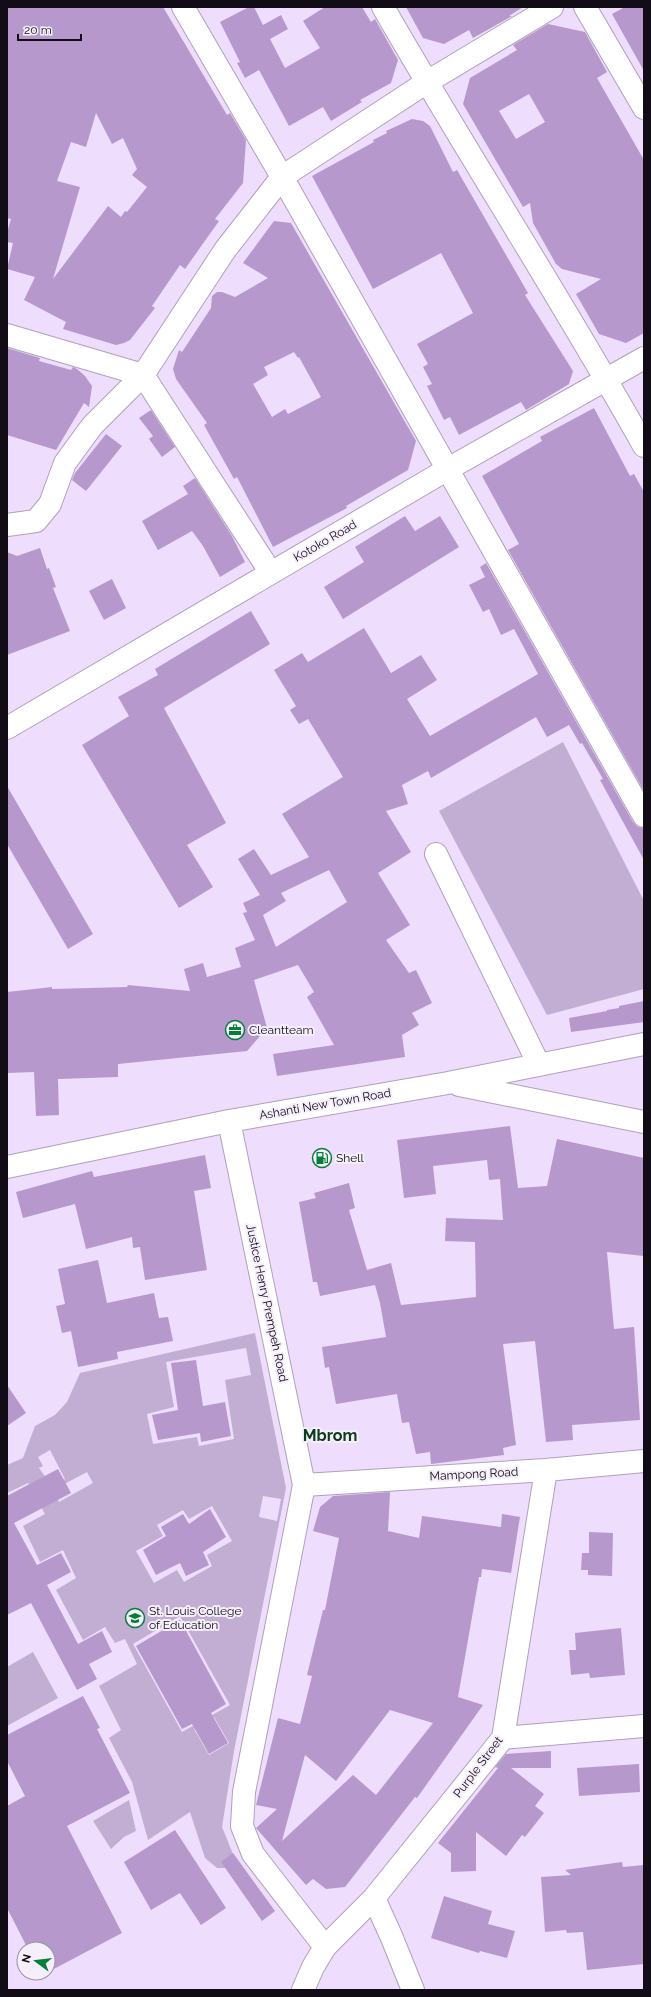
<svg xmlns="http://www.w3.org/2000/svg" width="651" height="1997" viewBox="0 0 651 1997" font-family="Raleway,sans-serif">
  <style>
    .green { fill: #c2aed2; fill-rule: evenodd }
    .building { fill: #b698cd; fill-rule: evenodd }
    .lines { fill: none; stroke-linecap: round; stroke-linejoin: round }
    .minor-casing { stroke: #b0a0bd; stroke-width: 24 }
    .minor { stroke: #fff; stroke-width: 22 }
    .labels { text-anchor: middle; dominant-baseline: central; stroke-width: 4; stroke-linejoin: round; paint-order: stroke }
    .street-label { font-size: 12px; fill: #110c15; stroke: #f6effb }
    .poi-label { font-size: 12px; fill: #110c15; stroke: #f6effb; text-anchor: start }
    .district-label { font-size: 16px; font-weight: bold; fill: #0a3d1a; stroke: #f6effb }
  </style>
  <rect width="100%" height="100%" fill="#eeddfc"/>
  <!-- green -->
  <path class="green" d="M 563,742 L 644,901 L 644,989 L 547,1015 L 439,811 Z
    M 255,1333 L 286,1488 L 234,1751 L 222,1827 L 237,1864 L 228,1868 L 217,1868 L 205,1858 L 190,1812 L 148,1840 L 132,1782 L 109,1738 L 121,1730 L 99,1686 L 137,1664 L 125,1639 L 115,1643 L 105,1627 L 83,1640 L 56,1590 L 76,1578 L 63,1550 L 40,1562 L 23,1526 L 45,1514 L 28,1483 L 7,1493 L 7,1465 L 23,1458 L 35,1426 L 55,1415 L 67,1402 L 80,1373 ZM 246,1348 L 251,1375 L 225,1380 L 234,1439 L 199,1446 L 197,1437 L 153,1444 L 147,1414 L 174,1407 L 166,1362 ZM 50,1450 L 65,1479 L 52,1486 L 39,1468 L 43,1466 L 38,1457 ZM 87,1472 L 93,1483 L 59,1502 L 53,1490 ZM 263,1496 L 281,1499 L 277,1521 L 259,1517 ZM 212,1506 L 232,1541 L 207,1555 L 212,1566 L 184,1582 L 177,1570 L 154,1583 L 136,1551 L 163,1536 L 157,1525 L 183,1510 L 189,1519 ZM 180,1616 L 230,1705 L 182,1732 L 133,1644 ZM 214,1717 L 229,1743 L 209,1755 L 194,1729 Z
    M 33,1652 L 58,1698 L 7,1726 L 7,1667 Z
    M 129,1800 L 136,1831 L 124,1837 L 111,1849 L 93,1821 Z"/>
  <!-- building -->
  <path class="building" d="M 7,7 L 163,7 L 227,115 L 230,113 L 246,140 L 243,183 L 215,219 L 219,221 L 185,269 L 180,265 L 152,306 L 155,308 L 130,340 L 124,343 L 116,345 L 63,329 L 66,322 L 24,300 L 35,277 L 7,269 L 13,243 L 7,242 L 7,233 L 11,219 L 7,218 ZM 96,113 L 112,144 L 123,138 L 137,169 L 132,175 L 147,187 L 127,212 L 125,211 L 121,217 L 108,206 L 53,279 L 80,187 L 57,181 L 71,142 L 86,147 Z
    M 249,7 L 254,7 L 263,25 L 281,15 L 288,29 L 270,39 L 285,68 L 320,48 L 303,21 L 325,7 L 362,7 L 371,22 L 375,19 L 398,60 L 391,83 L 360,100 L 362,102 L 331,121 L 323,107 L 289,126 L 259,70 L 245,78 L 237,63 L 240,62 L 220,22 Z
    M 406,7 L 523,7 L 509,16 L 512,16 L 473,38 L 469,30 L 444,44 L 423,38 Z
    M 625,7 L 644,7 L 644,71 L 612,14 Z
    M 548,24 L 585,32 L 607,72 L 597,78 L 644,160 L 644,333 L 626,343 L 599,334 L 576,294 L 601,279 L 562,269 L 556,264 L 533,223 L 530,203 L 523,207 L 463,104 L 470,78 L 517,50 L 513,45 ZM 529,94 L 545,122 L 516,139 L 499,111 Z
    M 412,119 L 423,121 L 430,126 L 453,172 L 457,170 L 528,293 L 525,295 L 573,371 L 569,384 L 526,410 L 521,402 L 459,435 L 450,417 L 444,420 L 427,386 L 432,384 L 423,367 L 428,364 L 417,344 L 473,313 L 441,253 L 373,289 L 312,176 L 374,142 L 373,140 L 387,133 L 386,131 Z
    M 274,221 L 291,223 L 416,441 L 408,470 L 346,506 L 347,508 L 273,547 L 237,477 L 234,479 L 204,425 L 207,423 L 176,379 L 173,369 L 179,350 L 182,352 L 211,308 L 212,296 L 217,292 L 222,292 L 235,297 L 268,278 L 243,263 ZM 294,352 L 298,358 L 299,357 L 321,397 L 288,414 L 285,409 L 272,417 L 253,384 L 268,375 L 264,367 Z
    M 7,348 L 40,358 L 39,361 L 71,370 L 73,367 L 77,369 L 85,376 L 92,386 L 89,407 L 84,403 L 56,450 L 7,435 Z
    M 594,408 L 630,476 L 634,474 L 644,492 L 644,791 L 508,550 L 519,544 L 482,476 L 542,441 L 540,437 Z
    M 151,410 L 175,447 L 162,457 L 149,439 L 153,436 L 139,418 Z
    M 106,434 L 122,446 L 86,491 L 72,480 L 75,473 Z
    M 195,478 L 232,536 L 245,562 L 220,577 L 203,546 L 192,531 L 158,550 L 142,521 L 188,494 L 183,486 Z
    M 405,516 L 415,531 L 440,516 L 459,547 L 343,619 L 324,587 L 364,562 L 355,547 Z
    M 40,548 L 47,569 L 49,568 L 56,587 L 53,588 L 70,631 L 7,655 L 7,552 L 17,556 Z
    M 486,563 L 633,822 L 638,827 L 644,828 L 644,860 L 600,780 L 603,779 L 582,743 L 580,744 L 569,725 L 547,737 L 536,717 L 431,778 L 428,771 L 402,785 L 408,804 L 386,811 L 411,852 L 378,873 L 410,925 L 386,940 L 409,973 L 416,970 L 432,1003 L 412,1013 L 419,1025 L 402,1035 L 405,1057 L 277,1076 L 273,1054 L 334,1045 L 307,997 L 314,992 L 298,965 L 254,980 L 267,1028 L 247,1051 L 118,1064 L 118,1077 L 58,1079 L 59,1115 L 36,1116 L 34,1072 L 7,1073 L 7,992 L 52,987 L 52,989 L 127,987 L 128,985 L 190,991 L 184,969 L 203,963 L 207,977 L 241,967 L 235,948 L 255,940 L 243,913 L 247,912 L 243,903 L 260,895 L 238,859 L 254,849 L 271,875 L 309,857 L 282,814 L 343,777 L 308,719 L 299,724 L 290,710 L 296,706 L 274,670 L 302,653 L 308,662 L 364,628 L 391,673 L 421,655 L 437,680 L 407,699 L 430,736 L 538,674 L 514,629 L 501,635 L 489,609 L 483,612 L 469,585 L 485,577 L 480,567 ZM 329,870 L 347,902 L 276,947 L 263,915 L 286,901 L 281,893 Z
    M 112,579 L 126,608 L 104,620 L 89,591 Z
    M 251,611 L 270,644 L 164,708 L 226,823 L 187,845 L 213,887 L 179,908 L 82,745 L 129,716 L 118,697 L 158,675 L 155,669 Z
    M 7,786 L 93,934 L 68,949 L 7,844 Z
    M 644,1001 L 644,1022 L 571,1032 L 569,1018 L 607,1011 L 607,1010 L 619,1008 L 619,1006 Z
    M 510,1126 L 518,1188 L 547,1186 L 557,1139 L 644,1158 L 644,1256 L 607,1252 L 614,1329 L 634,1327 L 640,1420 L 572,1425 L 573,1440 L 546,1442 L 535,1341 L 503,1344 L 516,1445 L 503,1448 L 504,1455 L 431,1464 L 430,1452 L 416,1454 L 409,1422 L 402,1423 L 397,1394 L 336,1404 L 329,1367 L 325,1368 L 322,1347 L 386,1337 L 380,1303 L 375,1285 L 320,1296 L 317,1282 L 313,1282 L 299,1202 L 316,1198 L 314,1193 L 349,1183 L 355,1208 L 349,1210 L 367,1270 L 391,1263 L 401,1305 L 476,1297 L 475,1242 L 445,1241 L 446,1218 L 503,1220 L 500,1179 L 489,1180 L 487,1160 L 433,1166 L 436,1194 L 404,1198 L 397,1140 Z
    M 205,1155 L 211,1188 L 194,1191 L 207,1270 L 145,1280 L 140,1247 L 133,1248 L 132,1237 L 86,1249 L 75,1204 L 23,1218 L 16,1192 L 92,1171 L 94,1177 Z
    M 98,1260 L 107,1303 L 154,1293 L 159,1318 L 168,1317 L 173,1341 L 117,1352 L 118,1359 L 78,1367 L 71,1331 L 62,1333 L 56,1306 L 65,1304 L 58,1269 Z
    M 196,1360 L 203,1406 L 225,1402 L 231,1436 L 201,1442 L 200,1433 L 158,1440 L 152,1415 L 178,1410 L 171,1363 Z
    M 7,1385 L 26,1413 L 7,1426 Z
    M 58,1469 L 71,1493 L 14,1523 L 37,1565 L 61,1553 L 71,1572 L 47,1585 L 78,1644 L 102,1631 L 112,1652 L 89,1664 L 97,1679 L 77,1690 L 31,1603 L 7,1615 L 7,1496 Z
    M 390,1492 L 388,1531 L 419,1538 L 422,1516 L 501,1527 L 502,1514 L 520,1517 L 511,1573 L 482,1569 L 481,1577 L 479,1577 L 458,1697 L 483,1705 L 417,1798 L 415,1797 L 345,1887 L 326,1889 L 313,1879 L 306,1885 L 256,1828 L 277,1809 L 256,1805 L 278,1718 L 300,1724 L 312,1676 L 307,1675 L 323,1610 L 325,1610 L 339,1538 L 313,1531 L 320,1507 L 333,1496 ZM 390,1710 L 433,1723 L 376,1795 L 353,1775 L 282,1841 L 305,1755 L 336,1781 Z
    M 210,1509 L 226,1537 L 203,1552 L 209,1565 L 186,1576 L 180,1563 L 156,1575 L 143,1550 L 166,1536 L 161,1527 L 183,1514 L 189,1524 Z
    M 589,1532 L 613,1533 L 612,1576 L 588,1575 L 588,1570 L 581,1570 L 582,1553 L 589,1553 Z
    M 180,1620 L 226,1704 L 211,1713 L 228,1743 L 209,1754 L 192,1724 L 182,1729 L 136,1646 Z
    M 621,1628 L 625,1675 L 590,1678 L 589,1673 L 571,1675 L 569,1650 L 576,1650 L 575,1633 Z
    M 83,1696 L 100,1728 L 97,1729 L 130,1793 L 67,1826 L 122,1933 L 48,1972 L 48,1949 L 28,1949 L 7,1908 L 7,1806 L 25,1796 L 7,1761 L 7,1735 Z
    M 551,1751 L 551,1768 L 511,1768 L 544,1794 L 535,1806 L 544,1813 L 525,1837 L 522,1835 L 506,1856 L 476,1832 L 476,1871 L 451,1872 L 451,1853 L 438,1843 L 498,1768 L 495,1767 L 506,1754 Z
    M 639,1764 L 640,1792 L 579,1796 L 577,1768 Z
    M 175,1830 L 226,1908 L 201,1925 L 180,1893 L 151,1910 L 124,1862 Z
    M 233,1853 L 275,1911 L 262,1921 L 221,1862 Z
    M 622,1862 L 623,1867 L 644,1865 L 644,1964 L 587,1970 L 583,1932 L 567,1933 L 566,1930 L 545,1932 L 541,1877 L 571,1875 L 565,1870 Z
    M 444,1896 L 492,1911 L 488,1924 L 515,1931 L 507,1958 L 480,1951 L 479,1953 L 431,1938 Z"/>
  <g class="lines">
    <defs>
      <path id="minor" d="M 183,7 L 282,177 L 644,816
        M 383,7 C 468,155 561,298 644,446
        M 585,7 L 644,108
        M 7,335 L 143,375 L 271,573
        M 7,525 L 36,521 L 50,504 L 65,463 L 92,426 L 143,375 L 225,250 L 282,177 L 427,82 L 552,7
        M 7,728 L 448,469 L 644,358
        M 436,854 L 539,1065
        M 459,1085 L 644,1122
        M 229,1121 L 304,1485 L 244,1792 L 242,1826 L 253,1854 L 325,1947
        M 7,1167 L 229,1121 L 448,1083 L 644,1044
        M 304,1485 L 546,1470 L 644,1461
        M 503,1738 L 644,1726
        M 374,1898 L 392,1938 L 413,1990
        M 303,1990 L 313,1967 L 325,1947 L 374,1898 L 503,1738 L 546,1470"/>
    </defs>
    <!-- minor casing -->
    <use href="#minor" class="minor-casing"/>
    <!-- minor -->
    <use href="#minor" class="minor"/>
  </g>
  <!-- icons -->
  <defs>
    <symbol id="office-ring" viewBox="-11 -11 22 22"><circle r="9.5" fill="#f6effb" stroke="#047f38" stroke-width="1.5"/><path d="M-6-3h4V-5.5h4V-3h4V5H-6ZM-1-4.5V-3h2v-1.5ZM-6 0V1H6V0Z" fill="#047f38"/></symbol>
    <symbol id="fuel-ring" viewBox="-11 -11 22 22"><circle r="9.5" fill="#f6effb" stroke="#047f38" stroke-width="1.5"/><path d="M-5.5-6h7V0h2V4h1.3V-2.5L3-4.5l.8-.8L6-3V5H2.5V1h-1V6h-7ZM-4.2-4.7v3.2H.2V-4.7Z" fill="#047f38"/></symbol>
    <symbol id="university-ring" viewBox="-11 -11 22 22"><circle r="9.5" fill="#f6effb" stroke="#047f38" stroke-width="1.5"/><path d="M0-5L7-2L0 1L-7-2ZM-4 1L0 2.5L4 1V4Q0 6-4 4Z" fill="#047f38"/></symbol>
  </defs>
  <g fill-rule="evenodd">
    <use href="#office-ring" x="224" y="1019" width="22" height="22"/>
    <use href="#fuel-ring" x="311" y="1147" width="22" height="22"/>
    <use href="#university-ring" x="124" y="1607" width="22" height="22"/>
  </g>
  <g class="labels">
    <!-- street labels -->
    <g class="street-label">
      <text transform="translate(325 541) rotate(-30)">Kotoko Road</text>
      <text transform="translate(325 1104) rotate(-10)">Ashanti New Town Road</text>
      <text transform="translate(267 1303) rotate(78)">Justice Henry Prempeh Road</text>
      <text transform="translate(474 1474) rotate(-3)">Mampong Road</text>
      <text transform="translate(478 1767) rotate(-53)">Purple Street</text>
    </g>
    <!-- poi labels -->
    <g class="poi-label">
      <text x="249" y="1030">Cleantteam</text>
      <text x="336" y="1158">Shell</text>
      <text x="149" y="1611">St. Louis College<tspan x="149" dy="14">of Education</tspan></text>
    </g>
    <!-- district labels -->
    <g class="district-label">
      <text x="330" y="1435">Mbrom</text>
    </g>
  </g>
  <!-- border -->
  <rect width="651" height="1997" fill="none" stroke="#110c15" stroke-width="16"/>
  <!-- north arrow -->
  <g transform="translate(36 1961) rotate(285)"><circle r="19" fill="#f6effb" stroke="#9a949f"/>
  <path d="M0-3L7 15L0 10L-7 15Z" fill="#047f38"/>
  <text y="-6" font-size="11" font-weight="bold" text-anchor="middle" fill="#110c15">N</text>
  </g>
  <!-- scale -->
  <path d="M18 34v6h63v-6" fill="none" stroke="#110c15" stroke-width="2"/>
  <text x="24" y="34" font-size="12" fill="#110c15" stroke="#f6effb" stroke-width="3" paint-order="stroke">20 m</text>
</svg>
